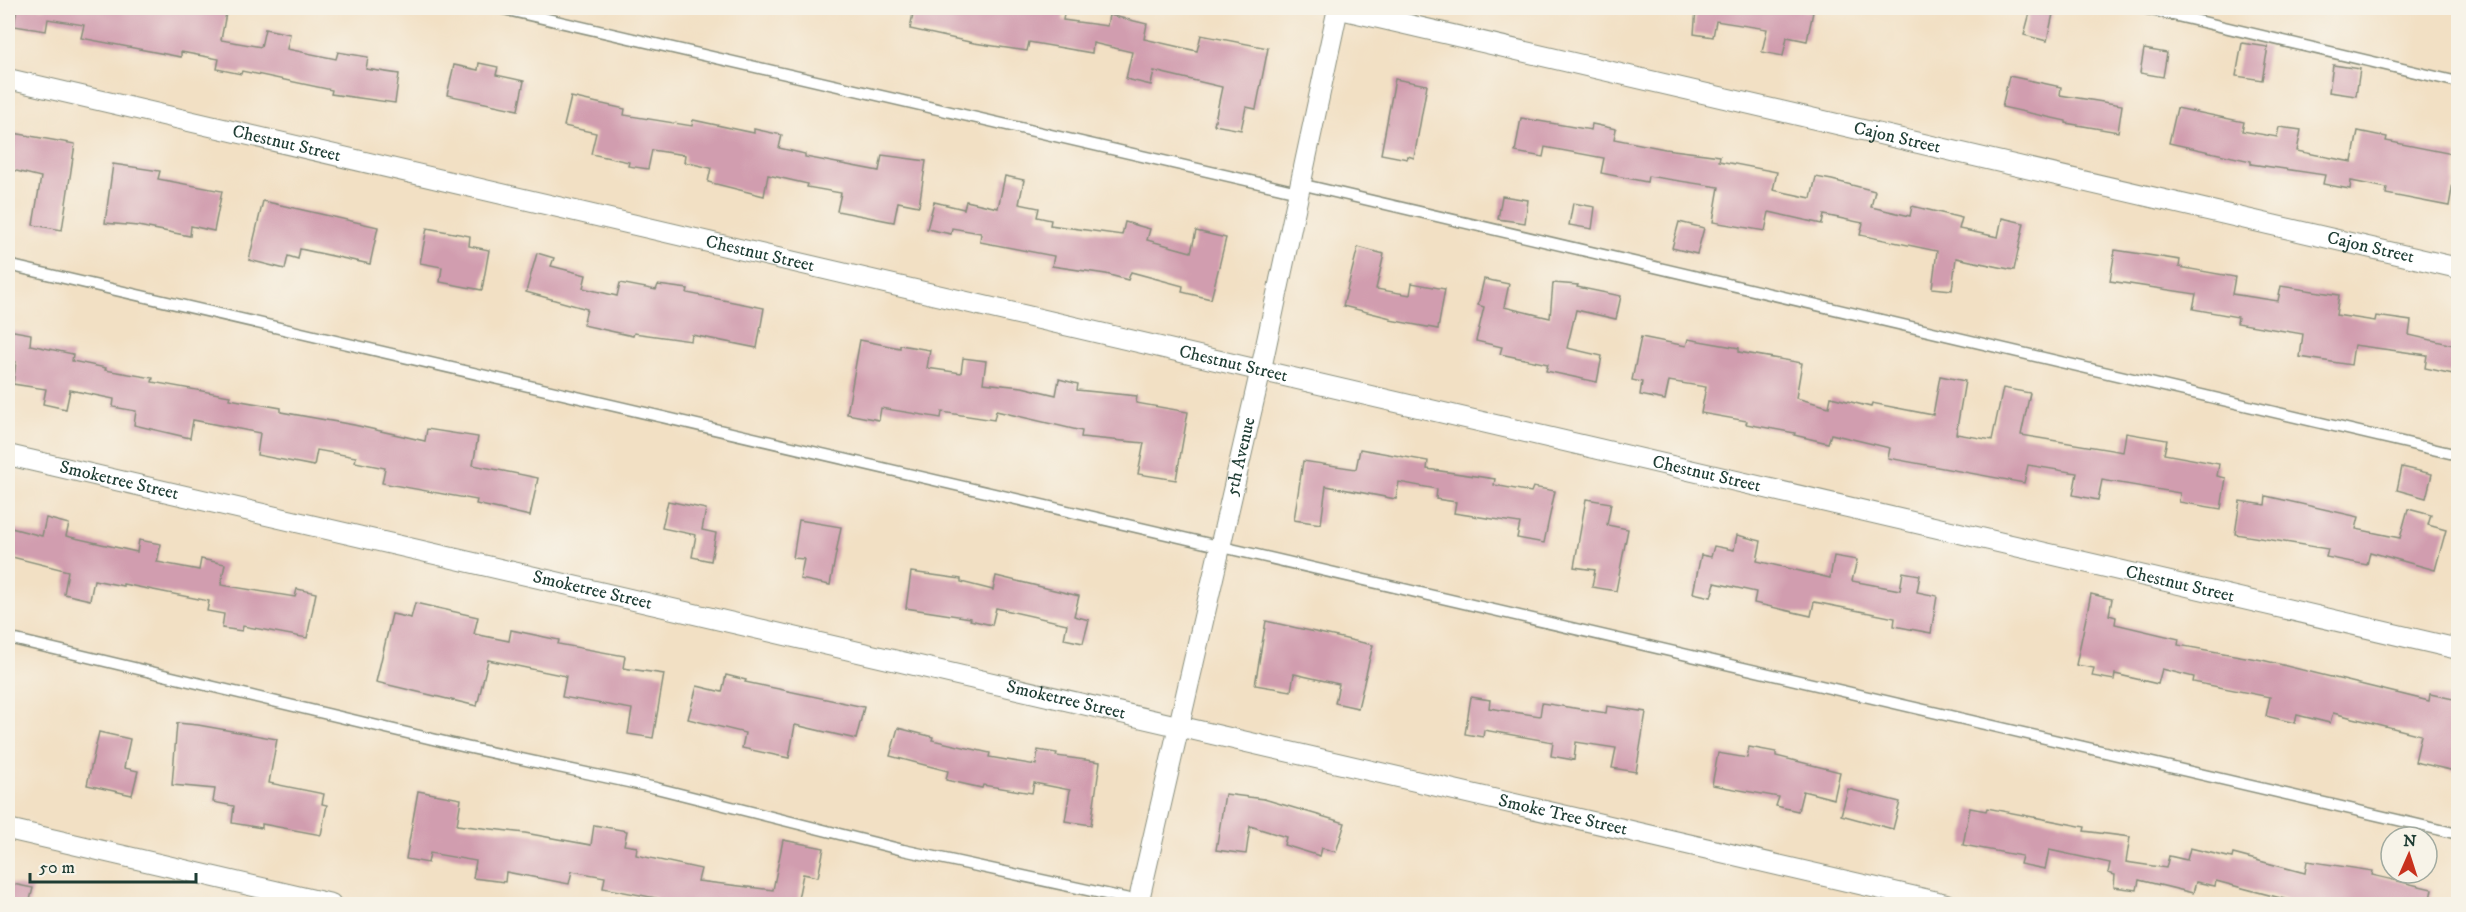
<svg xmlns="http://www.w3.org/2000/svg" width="2466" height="912" viewBox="0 0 2466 912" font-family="'IM FELL DW Pica',serif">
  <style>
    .building { fill: #d19daf }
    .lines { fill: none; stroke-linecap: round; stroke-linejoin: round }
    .lane-casing { stroke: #888e7c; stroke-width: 13 }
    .street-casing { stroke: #888e7c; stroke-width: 22 }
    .lane { stroke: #fff; stroke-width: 10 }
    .street { stroke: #fff; stroke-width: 20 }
    .labels { text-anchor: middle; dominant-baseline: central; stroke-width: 4.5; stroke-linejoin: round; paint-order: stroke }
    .street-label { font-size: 18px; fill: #1f3d34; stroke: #f7f3e8 }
  </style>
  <rect width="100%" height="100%" fill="#f7f3e8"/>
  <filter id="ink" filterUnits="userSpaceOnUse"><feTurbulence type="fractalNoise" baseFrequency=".0167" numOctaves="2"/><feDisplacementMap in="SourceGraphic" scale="12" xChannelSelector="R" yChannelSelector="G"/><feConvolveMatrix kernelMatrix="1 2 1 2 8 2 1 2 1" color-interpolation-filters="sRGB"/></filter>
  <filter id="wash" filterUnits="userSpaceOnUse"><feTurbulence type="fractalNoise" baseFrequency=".008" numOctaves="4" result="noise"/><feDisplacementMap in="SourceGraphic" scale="24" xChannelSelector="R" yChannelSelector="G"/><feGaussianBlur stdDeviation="1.35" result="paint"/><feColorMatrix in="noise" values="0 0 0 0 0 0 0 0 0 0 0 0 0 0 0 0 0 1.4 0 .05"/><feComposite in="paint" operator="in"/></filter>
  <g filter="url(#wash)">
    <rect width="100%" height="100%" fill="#f2e0c4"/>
    <g id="blocks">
      <!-- building -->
      <path class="building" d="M 17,8 L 100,8 L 129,12 L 130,8 L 153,12 L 154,8 L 227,8 L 221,40 L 261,47 L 265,29 L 290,34 L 287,49 L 336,59 L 338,52 L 368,57 L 366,69 L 399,74 L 395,103 L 331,94 L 332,90 L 242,71 L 241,74 L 217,69 L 219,59 L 181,52 L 181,57 L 81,38 L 84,25 L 48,19 L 46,31 L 14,26 Z
        M 914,8 L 1065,8 L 1063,20 L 1107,26 L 1109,15 L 1147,24 L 1144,39 L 1197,51 L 1201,35 L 1268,48 L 1256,109 L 1246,107 L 1241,130 L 1214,125 L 1222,87 L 1154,71 L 1151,85 L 1126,79 L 1132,52 L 1093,43 L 1092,53 L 1029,42 L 1027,51 L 974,43 L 910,29 Z
        M 1696,8 L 1791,8 L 1813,12 L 1807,41 L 1787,37 L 1783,56 L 1762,52 L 1767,29 L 1716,21 L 1713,37 L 1694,34 Z
        M 2031,9 L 2053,14 L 2047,41 L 2024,35 Z
        M 2242,43 L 2268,47 L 2262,80 L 2236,76 Z
        M 2144,49 L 2167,53 L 2163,77 L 2140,73 Z
        M 479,63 L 498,67 L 496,75 L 524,81 L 518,110 L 447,95 L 454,65 L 478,70 Z
        M 2333,65 L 2360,69 L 2356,96 L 2329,92 Z
        M 2009,76 L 2061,87 L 2060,95 L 2122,105 L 2118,132 L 2066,123 L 2066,121 L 2002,107 Z
        M 1395,79 L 1427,85 L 1414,158 L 1408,156 L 1407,159 L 1381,154 Z
        M 571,97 L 625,109 L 624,115 L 692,126 L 693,120 L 754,133 L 754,129 L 782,135 L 779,148 L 805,154 L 805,157 L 879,171 L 882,155 L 926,161 L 919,206 L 898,202 L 894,222 L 837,211 L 841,193 L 807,187 L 808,184 L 768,175 L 764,196 L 708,182 L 711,168 L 684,162 L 685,155 L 652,150 L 648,169 L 628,166 L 629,162 L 591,154 L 596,133 L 564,126 Z
        M 2177,108 L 2244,122 L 2242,131 L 2277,137 L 2279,127 L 2301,130 L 2297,151 L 2352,162 L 2358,131 L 2387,137 L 2386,141 L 2458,155 L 2449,206 L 2386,194 L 2387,188 L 2351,181 L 2350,189 L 2323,184 L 2325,175 L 2251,164 L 2251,161 L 2169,143 Z
        M 1521,118 L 1591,130 L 1592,124 L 1616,129 L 1614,139 L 1665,149 L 1720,156 L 1719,161 L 1777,172 L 1773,190 L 1811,198 L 1816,177 L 1832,180 L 1875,191 L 1871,207 L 1910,216 L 1912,206 L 1962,218 L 1959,229 L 1998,237 L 2002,218 L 2024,223 L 2014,270 L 1956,258 L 1952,290 L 1932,288 L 1937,251 L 1860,235 L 1863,223 L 1824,215 L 1822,224 L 1769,212 L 1765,231 L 1713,222 L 1719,187 L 1648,176 L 1647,182 L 1601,173 L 1604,158 L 1545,147 L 1543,157 L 1515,152 Z
        M 8,132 L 75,144 L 62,230 L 33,225 L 41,177 L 8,169 Z
        M 113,164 L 160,171 L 158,179 L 222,191 L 214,231 L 191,226 L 190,236 L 138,226 L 105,223 Z
        M 1005,176 L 1024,180 L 1019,204 L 1039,208 L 1037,217 L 1051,220 L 1050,225 L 1122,235 L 1125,222 L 1150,229 L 1147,240 L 1191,252 L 1196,231 L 1226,238 L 1211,299 L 1182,292 L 1183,286 L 1131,272 L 1128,280 L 1106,274 L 1052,266 L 1054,256 L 980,242 L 981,233 L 952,228 L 951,234 L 927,229 L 934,202 L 964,209 L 966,201 L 998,208 Z
        M 1502,196 L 1528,200 L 1525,223 L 1498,219 Z
        M 263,201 L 378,227 L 370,264 L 300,249 L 298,259 L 288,256 L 285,269 L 249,260 Z
        M 1573,203 L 1595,207 L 1592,229 L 1569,225 Z
        M 1679,222 L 1704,228 L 1697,254 L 1672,248 Z
        M 427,228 L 470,236 L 469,246 L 489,250 L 482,290 L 440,282 L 442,267 L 420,263 Z
        M 1358,247 L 1384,254 L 1376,289 L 1410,295 L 1412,283 L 1445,289 L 1438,329 L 1390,320 L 1391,318 L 1343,306 Z
        M 2115,250 L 2180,260 L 2179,267 L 2235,277 L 2232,294 L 2278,301 L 2281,286 L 2339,295 L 2336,315 L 2375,321 L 2376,316 L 2411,321 L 2409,335 L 2458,346 L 2458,375 L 2425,368 L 2427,355 L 2354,345 L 2351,365 L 2300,357 L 2303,334 L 2237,323 L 2238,317 L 2193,309 L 2196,294 L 2110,281 Z
        M 537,253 L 554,258 L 551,266 L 586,275 L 583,288 L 617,296 L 620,283 L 656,290 L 658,285 L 688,289 L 687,293 L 764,308 L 757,348 L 692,335 L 691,341 L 634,333 L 633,336 L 583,325 L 587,309 L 526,292 Z
        M 1484,279 L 1509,284 L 1504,307 L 1550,318 L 1553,283 L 1578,285 L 1577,287 L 1621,296 L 1616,319 L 1576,310 L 1567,348 L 1602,356 L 1597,382 L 1546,371 L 1548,364 L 1500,354 L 1502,347 L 1476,341 L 1484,307 L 1478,305 Z
        M 8,330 L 31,334 L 30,345 L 73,354 L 72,361 L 106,368 L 105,370 L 153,378 L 152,382 L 230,396 L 229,399 L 281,408 L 281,412 L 354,425 L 425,441 L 427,429 L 478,437 L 473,465 L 538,478 L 530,516 L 476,504 L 477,500 L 382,483 L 385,468 L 355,462 L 356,457 L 317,450 L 314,466 L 257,455 L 260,433 L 193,420 L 190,438 L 134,425 L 136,411 L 113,407 L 114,399 L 70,390 L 66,409 L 43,404 L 46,389 L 13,384 L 16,362 L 8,361 Z
        M 1641,337 L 1686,346 L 1688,339 L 1739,348 L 1739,352 L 1802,363 L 1796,398 L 1829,407 L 1831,397 L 1871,407 L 1872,403 L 1933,415 L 1940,376 L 1965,381 L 1956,434 L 1992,440 L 2003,388 L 2030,393 L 2021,435 L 2123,452 L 2126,433 L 2167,440 L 2164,454 L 2219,464 L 2217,476 L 2226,478 L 2221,509 L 2179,502 L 2180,493 L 2102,480 L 2098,500 L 2073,495 L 2077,473 L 2028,465 L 2024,483 L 1888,458 L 1890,448 L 1831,434 L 1828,443 L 1794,435 L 1795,433 L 1746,424 L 1747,421 L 1701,413 L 1706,387 L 1669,381 L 1665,400 L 1640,395 L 1642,382 L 1632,380 Z
        M 860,340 L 900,348 L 900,345 L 930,350 L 927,368 L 961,373 L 963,358 L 986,361 L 983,383 L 1022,387 L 1056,395 L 1059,379 L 1078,384 L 1077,390 L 1137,396 L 1136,403 L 1188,412 L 1176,480 L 1138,474 L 1144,443 L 1081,437 L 1082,431 L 996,411 L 994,420 L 942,412 L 941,418 L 881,408 L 879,420 L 847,414 Z
        M 1360,449 L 1428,461 L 1427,469 L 1495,479 L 1494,485 L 1531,492 L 1533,487 L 1555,491 L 1544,543 L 1517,538 L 1520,523 L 1454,513 L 1456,502 L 1436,499 L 1437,489 L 1399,482 L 1396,499 L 1326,486 L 1321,524 L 1294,520 L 1303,461 L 1356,469 Z
        M 2402,467 L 2432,474 L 2426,498 L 2397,490 Z
        M 2266,496 L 2359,517 L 2356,529 L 2400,538 L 2408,509 L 2431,515 L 2428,525 L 2446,530 L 2435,570 L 2370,552 L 2367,565 L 2326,557 L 2328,549 L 2235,534 L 2240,501 L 2265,505 Z
        M 1586,499 L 1611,503 L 1607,525 L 1628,529 L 1616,591 L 1592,587 L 1595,570 L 1574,567 Z
        M 668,501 L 706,509 L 702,530 L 716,533 L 711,561 L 692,557 L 696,535 L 662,528 Z
        M 46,518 L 69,524 L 66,536 L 137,552 L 139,540 L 161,544 L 157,562 L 199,570 L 201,559 L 225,564 L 221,585 L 295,597 L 297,589 L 316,593 L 307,638 L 243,626 L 242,631 L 222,628 L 224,614 L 207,611 L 209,601 L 123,584 L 123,586 L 94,580 L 90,600 L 64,594 L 68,571 L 8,556 L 11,528 L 42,536 Z
        M 799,520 L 841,527 L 830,585 L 800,579 L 804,559 L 793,558 Z
        M 1737,535 L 1761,541 L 1757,561 L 1830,578 L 1834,556 L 1857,560 L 1852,581 L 1900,590 L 1903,572 L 1920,575 L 1917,592 L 1937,596 L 1931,633 L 1894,626 L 1895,618 L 1814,602 L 1811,616 L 1754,603 L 1756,592 L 1715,583 L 1711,597 L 1693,593 L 1701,555 L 1711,557 L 1714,546 L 1734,550 Z
        M 911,572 L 961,579 L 961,582 L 993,590 L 996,576 L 1079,596 L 1074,616 L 1089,620 L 1083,643 L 1064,639 L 1067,624 L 996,608 L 992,625 L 970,620 L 971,618 L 906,608 Z
        M 2091,594 L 2112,599 L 2109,615 L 2116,617 L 2115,624 L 2179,639 L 2178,645 L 2262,660 L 2429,701 L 2430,694 L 2458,700 L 2458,754 L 2455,771 L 2415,762 L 2421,735 L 2333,713 L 2330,723 L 2297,715 L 2295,723 L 2266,716 L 2270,697 L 2193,682 L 2194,677 L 2162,669 L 2158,684 L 2115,674 L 2114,680 L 2092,676 L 2094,668 L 2076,665 Z
        M 415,603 L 478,617 L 474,634 L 509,641 L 511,630 L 559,640 L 558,644 L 625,656 L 623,668 L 664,674 L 653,738 L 628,734 L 632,709 L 562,697 L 566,676 L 488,660 L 477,706 L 376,682 L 392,614 L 411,618 Z
        M 1266,621 L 1373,645 L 1358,708 L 1335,703 L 1339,684 L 1294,674 L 1291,691 L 1255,685 Z
        M 726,675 L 746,680 L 745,682 L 864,707 L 856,739 L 795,725 L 789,758 L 742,748 L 745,733 L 688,719 L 697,686 L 722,692 Z
        M 1471,697 L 1490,700 L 1489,708 L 1540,716 L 1542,703 L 1606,713 L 1607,706 L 1646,712 L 1636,772 L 1612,768 L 1616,748 L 1576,742 L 1574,760 L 1551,756 L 1553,742 L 1484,730 L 1483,737 L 1465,734 Z
        M 177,723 L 198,725 L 277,739 L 269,783 L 324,794 L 322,804 L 327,805 L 321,835 L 262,824 L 262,828 L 232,823 L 234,806 L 213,802 L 215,789 L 172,785 Z
        M 898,728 L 933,737 L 932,740 L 990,753 L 989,757 L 1036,765 L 1038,750 L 1057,753 L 1056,756 L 1100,762 L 1091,825 L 1065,821 L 1070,790 L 1034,783 L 1032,793 L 983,785 L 982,788 L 946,780 L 948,771 L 890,756 Z
        M 99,732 L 130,739 L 124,768 L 138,771 L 132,795 L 87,785 Z
        M 1749,747 L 1776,752 L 1776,756 L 1840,772 L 1834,799 L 1803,791 L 1798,811 L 1776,806 L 1779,797 L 1712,785 L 1718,753 L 1747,758 Z
        M 1848,789 L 1900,802 L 1893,829 L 1841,815 Z
        M 418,791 L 461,799 L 457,825 L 525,833 L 591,845 L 594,825 L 627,831 L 624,845 L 637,847 L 636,855 L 701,869 L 698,881 L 773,890 L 783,840 L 824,848 L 818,877 L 803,874 L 797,904 L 654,904 L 656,898 L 603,888 L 605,877 L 572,871 L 569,884 L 506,872 L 505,882 L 473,878 L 476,861 L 430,853 L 428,863 L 406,859 Z
        M 1225,794 L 1264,799 L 1345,823 L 1336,852 L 1322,848 L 1320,856 L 1284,845 L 1286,837 L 1250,826 L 1246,854 L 1216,850 Z
        M 1970,808 L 1986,811 L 1987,808 L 2085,827 L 2084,831 L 2130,837 L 2126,862 L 2166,868 L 2169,856 L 2187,860 L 2190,848 L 2232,858 L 2233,854 L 2305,873 L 2307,861 L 2373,871 L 2372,875 L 2432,889 L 2429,904 L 2303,904 L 2216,881 L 2215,886 L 2196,882 L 2193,893 L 2139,880 L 2137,890 L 2114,887 L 2115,875 L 2108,873 L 2110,863 L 2049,850 L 2045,869 L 2020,864 L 2022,856 L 1963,845 Z
        M 8,883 L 33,888 L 29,904 L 8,904 Z"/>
    </g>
  </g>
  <g filter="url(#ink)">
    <use href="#blocks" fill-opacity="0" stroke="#888e7c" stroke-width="1.5"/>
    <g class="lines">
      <defs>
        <path id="lane" d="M 499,8 L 1298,192
          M 2143,8 L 2458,82
          M 1300,184 L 2458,455
          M 8,265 L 2458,834
          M 8,638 L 466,747 L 656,788 L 903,850 L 1152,904"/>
        <g id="street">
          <path id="s1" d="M 1336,8 L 2458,268"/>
          <path id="s2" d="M 8,79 L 2458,649"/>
          <path id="s3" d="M 8,455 L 1946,904"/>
          <path d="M 8,829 L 331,904"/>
          <path id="s4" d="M 1138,904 L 1261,369 L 1338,8"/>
        </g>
      </defs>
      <!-- lane casing -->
      <use href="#lane" class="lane-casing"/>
      <!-- street casing -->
      <use href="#street" class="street-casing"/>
      <!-- lane -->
      <use href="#lane" class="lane"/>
      <!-- street -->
      <use href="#street" class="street"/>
    </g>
  </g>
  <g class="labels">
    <!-- street labels -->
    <g class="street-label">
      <text stroke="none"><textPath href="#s1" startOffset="576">Cajon Street</textPath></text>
      <text stroke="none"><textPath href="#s2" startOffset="286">Chestnut Street</textPath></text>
      <text stroke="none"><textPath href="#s1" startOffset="1062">Cajon Street</textPath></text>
      <text stroke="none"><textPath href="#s2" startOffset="772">Chestnut Street</textPath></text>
      <text stroke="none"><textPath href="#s2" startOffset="1258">Chestnut Street</textPath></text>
      <text stroke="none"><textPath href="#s4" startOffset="459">5th Avenue</textPath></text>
      <text stroke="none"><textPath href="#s2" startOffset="1744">Chestnut Street</textPath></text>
      <text stroke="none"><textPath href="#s3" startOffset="114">Smoketree Street</textPath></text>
      <text stroke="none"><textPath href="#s2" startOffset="2230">Chestnut Street</textPath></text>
      <text stroke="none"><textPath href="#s3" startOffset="600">Smoketree Street</textPath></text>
      <text stroke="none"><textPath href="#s3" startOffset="1086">Smoketree Street</textPath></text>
      <text stroke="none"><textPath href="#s3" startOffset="1596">Smoke Tree Street</textPath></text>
    </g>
  </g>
  <!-- margin -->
  <rect width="2466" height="912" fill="none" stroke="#f7f3e8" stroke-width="30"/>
  <!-- north arrow -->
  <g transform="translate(2409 855) rotate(3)"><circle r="28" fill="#f7f3e8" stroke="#a1aaa0" stroke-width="1.5"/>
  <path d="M0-4.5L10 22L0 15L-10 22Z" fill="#c8321e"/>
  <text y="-9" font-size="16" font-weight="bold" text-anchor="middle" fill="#1f3d34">N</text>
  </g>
  <!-- scale -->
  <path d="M30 873v9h166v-9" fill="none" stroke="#1f3d34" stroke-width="3"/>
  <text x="39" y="873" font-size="18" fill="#1f3d34" stroke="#f7f3e8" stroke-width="4.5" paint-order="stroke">50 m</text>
</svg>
